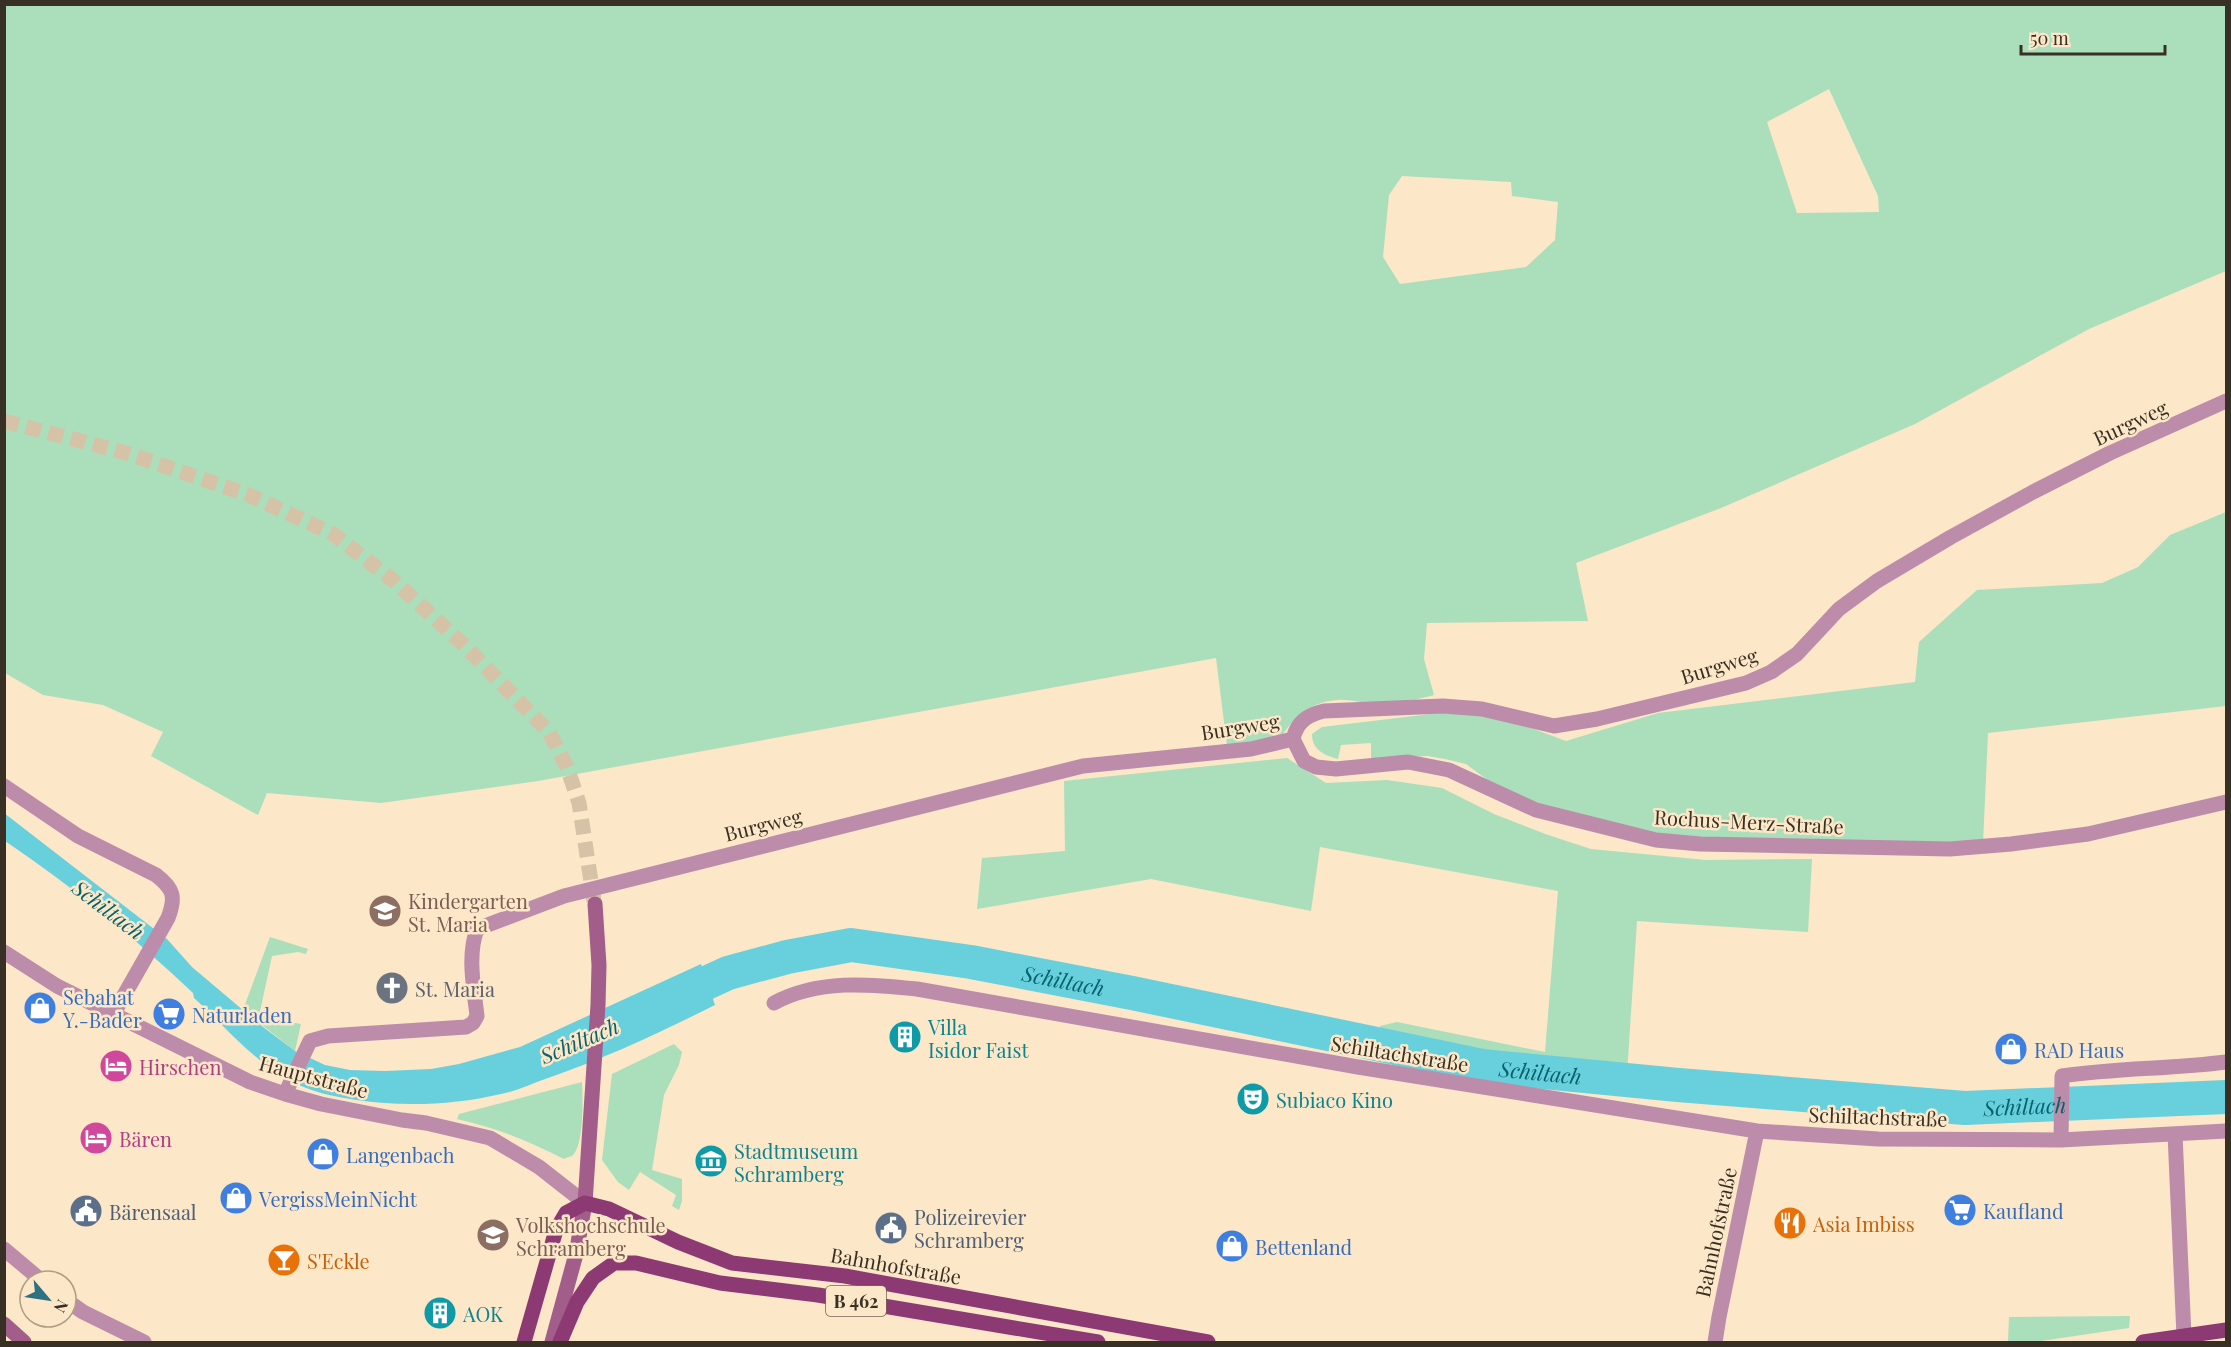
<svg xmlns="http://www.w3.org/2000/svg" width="2231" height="1347" viewBox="0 0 2231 1347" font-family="'Playfair Display',serif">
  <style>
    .green { fill: #abdebb; fill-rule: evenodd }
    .water { fill: #68cfdd }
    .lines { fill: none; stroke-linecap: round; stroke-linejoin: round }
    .river { stroke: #68cfdd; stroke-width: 34 }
    .secondary-tunnel { stroke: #d5c2a7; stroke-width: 15; stroke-dasharray: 15 8; stroke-linecap: butt }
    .minor { stroke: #bc8caa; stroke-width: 15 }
    .secondary { stroke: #a25d8a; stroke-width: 15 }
    .primary { stroke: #8d3973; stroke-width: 15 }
    .labels { text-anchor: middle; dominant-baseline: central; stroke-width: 5; stroke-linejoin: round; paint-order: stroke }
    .shield { fill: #fce7c8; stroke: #736755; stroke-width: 1.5 }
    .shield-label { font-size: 18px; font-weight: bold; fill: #383024 }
    .street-label { font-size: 20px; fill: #383024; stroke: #fce7c8 }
    .education-label { font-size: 20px; fill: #785e54; stroke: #fce7c8; text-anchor: start }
    .worship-label { font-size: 20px; fill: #5b616d; stroke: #fce7c8; text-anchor: start }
    .shop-label { font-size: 20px; fill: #366cbe; stroke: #fce7c8; text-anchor: start }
    .culture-label { font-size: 20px; fill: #0d838f; stroke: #fce7c8; text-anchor: start }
    .hotel-label { font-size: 20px; fill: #b23c85; stroke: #fce7c8; text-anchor: start }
    .service-label { font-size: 20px; fill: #4e5e75; stroke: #fce7c8; text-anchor: start }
    .food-label { font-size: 20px; fill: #c56008; stroke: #fce7c8; text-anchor: start }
    .water-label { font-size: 21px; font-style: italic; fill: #07626d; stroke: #fce7c8 }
  </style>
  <rect width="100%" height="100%" fill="#fce7c8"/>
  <!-- green -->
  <path class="green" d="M 4,5 L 2226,5 L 2226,271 L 2089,329 L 1915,424 L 1721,508 L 1576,563 L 1588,621 L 1427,623 L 1424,659 L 1434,695 C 1415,700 1394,705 1374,704 C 1362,703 1349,699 1337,700 C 1311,702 1295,716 1281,737 L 1227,746 L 1216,658 L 538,781 L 381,803 L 267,793 L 258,815 L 151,756 L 163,732 L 103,705 L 43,695 L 5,673 ZM 1829,89 L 1878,196 L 1879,212 L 1797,213 L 1767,122 ZM 1402,176 L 1511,182 L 1512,196 L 1558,202 L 1555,240 L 1526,267 L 1400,284 L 1383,257 L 1389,195 Z
    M 2226,512 L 2226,706 L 1988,733 L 1983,843 L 1706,841 L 1561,817 L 1493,784 L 1466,764 L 1445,759 L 1428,756 L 1371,759 L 1371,743 L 1341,745 L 1338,759 C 1324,755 1312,750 1312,734 L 1322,727 L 1439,713 L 1499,716 L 1566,741 L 1658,713 L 1915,682 L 1919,642 L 1977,590 L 2102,583 L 2138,567 L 2170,535 Z
    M 1287,758 L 1326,783 L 1387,780 L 1442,788 L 1494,814 L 1548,835 L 1591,849 L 1706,860 L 1812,859 L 1808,932 L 1637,921 L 1627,1074 L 1481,1056 L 1377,1035 L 1380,1026 L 1397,1022 L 1545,1052 L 1558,891 L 1320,847 L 1311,911 L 1151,879 L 977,909 L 982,858 L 1065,851 L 1064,781 Z
    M 270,937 L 308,949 L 306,954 L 298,952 L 272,956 L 259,1016 L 262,1020 L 261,1023 L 263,1024 L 265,1021 L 269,1023 L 270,1026 L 278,1020 L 301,1024 L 295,1051 L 243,1010 Z
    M 674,1044 L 682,1052 L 679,1065 L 664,1095 L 652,1170 L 682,1179 L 682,1201 L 679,1210 L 672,1206 L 676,1195 L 640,1172 L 629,1190 L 618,1182 L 602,1160 L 612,1074 Z
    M 582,1082 C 583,1098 584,1144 573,1155 C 572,1156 566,1158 564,1159 C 528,1141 497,1128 457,1119 L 459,1114 Z
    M 2130,1316 L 2129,1328 L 2034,1342 L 2008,1342 L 2009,1317 Z"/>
  <!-- water -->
  <path class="water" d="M 4,813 L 167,939 L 192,967 L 263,1027 L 295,1051 L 325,1065 L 350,1070 L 385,1071 L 431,1069 L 459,1064 L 520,1047 L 701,964 L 715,1005 C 661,1032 606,1058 548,1078 C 533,1083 517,1091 501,1094 C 454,1105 404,1107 356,1100 C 337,1097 316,1093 299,1085 C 257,1066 227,1028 194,998 L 193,993 C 135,938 72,886 5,841 Z"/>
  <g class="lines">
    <!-- river -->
    <path class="river" id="s1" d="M 665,1002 L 728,973 L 787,957 L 851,945 L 971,962 L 1132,993 L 1482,1066 L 1678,1085 L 1965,1108 L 2226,1097"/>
    <!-- secondary-tunnel -->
    <path class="secondary-tunnel" d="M 4,421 L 126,453 L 249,495 L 333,534 L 394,581 L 464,645 L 549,732 L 567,767 L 579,803 L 594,901"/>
    <!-- minor -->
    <path class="minor" d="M 1293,739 C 1297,722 1307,715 1324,711 L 1443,706 L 1482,709 L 1554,726 L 1597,719 L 1746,683 L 1771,672 L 1797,654 L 1839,609 L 1877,581 L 1951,537 L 2033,492 L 2110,453 L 2226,401
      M 1293,739 L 1304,761 L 1316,767 L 1336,769 L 1408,762 L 1449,770 L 1536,810 L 1656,840 L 1700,844 L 1950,849 L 2011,844 L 2088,834 L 2226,802
      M 4,786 L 78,836 L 156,875 C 174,889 176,897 168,918 L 114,1013
      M 4,952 L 57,986 L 250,1082 L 285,1094 L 321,1104 L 402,1120 L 426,1123 L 490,1138 L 539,1167 L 585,1203
      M 774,1003 C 818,979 869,984 917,989 L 1358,1067 L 1757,1131 L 1878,1139 L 2061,1140 L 2226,1131
      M 285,1094 L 310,1041 L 328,1036 L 466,1027 L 473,1023 L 477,1016 C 474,988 467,956 477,929 L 564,896 L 1083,766 L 1251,749 L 1293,739
      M 2175,1134 L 2184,1336
      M 2061,1140 L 2062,1076 C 2117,1068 2172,1069 2226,1062
      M 4,1249 L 42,1281
      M 66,1300 L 83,1312 L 144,1342
      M 1715,1342 L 1719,1317 L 1757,1131"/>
    <!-- secondary -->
    <path class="secondary" d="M 4,1324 L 24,1342
      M 552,1342 L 576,1254 L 585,1203 L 598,1005 L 599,965 L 595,904"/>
    <!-- primary -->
    <path class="primary" d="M 524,1342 L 556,1230 L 566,1213 L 585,1203 L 609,1209 L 678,1242 L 732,1263 L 845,1276 L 1208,1342
      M 560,1342 L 577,1302 L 593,1278 L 614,1263 L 636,1263 L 720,1283 L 818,1295 L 1098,1342
      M 2143,1342 L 2226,1330"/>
  </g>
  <!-- icons -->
  <defs>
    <symbol id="school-disc" viewBox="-11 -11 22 22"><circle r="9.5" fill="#8d6e63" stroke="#fce7c8"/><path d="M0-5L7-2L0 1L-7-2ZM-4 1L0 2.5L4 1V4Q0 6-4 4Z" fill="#fff"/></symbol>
    <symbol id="church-disc" viewBox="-11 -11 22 22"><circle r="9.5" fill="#6b7280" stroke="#fce7c8"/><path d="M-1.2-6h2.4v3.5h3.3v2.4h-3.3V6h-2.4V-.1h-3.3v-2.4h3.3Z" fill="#fff"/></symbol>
    <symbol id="shop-disc" viewBox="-11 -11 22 22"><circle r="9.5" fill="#3f7fe0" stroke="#fce7c8"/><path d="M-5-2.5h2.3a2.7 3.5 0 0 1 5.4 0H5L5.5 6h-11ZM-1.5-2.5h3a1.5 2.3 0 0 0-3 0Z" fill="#fff"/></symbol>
    <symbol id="supermarket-disc" viewBox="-11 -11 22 22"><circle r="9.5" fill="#3f7fe0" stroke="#fce7c8"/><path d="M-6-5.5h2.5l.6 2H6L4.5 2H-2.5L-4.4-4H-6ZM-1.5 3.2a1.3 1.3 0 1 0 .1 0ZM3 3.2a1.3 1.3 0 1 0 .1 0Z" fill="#fff"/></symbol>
    <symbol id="building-disc" viewBox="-11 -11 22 22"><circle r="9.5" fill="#0f9aa8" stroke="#fce7c8"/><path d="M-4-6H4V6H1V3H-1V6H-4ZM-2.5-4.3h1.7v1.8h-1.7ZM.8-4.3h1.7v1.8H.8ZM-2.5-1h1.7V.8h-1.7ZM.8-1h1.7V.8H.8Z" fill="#fff"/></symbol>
    <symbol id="hotel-disc" viewBox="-11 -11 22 22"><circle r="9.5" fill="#d1479c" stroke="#fce7c8"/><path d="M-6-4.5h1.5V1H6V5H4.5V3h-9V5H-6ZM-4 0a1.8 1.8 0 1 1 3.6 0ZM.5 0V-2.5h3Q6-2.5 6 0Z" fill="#fff"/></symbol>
    <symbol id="theatre-disc" viewBox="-11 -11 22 22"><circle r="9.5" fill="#0f9aa8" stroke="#fce7c8"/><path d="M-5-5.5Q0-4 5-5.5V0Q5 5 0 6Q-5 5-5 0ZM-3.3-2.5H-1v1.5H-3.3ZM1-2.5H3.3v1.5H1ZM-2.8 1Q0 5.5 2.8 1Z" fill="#fff"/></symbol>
    <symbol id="museum-disc" viewBox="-11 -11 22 22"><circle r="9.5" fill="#0f9aa8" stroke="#fce7c8"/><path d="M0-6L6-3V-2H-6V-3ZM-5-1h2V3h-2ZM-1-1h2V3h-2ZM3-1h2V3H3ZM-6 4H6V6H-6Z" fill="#fff"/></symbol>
    <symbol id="civic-disc" viewBox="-11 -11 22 22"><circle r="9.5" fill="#5c6f8a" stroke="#fce7c8"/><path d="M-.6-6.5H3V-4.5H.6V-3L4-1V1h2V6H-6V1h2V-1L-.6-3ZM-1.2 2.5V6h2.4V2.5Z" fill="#fff"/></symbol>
    <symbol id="restaurant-disc" viewBox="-11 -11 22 22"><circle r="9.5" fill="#e8710a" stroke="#fce7c8"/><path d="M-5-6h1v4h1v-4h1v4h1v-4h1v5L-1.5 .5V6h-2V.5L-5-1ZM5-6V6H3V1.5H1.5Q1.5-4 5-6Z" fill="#fff"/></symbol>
    <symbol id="university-disc" viewBox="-11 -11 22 22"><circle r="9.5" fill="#8d6e63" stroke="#fce7c8"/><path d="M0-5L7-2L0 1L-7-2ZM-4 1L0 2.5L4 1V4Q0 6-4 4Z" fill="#fff"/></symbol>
    <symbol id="bar-disc" viewBox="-11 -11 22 22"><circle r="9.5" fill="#e8710a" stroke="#fce7c8"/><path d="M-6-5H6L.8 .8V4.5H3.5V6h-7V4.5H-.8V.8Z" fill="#fff"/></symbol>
  </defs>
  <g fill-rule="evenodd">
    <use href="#school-disc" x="366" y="892" width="38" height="38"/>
    <use href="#church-disc" x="373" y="969" width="38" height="38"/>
    <use href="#shop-disc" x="21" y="989" width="38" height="38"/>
    <use href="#supermarket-disc" x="150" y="995" width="38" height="38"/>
    <use href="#building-disc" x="886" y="1018" width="38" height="38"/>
    <use href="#shop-disc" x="1992" y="1030" width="38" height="38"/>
    <use href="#hotel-disc" x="97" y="1047" width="38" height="38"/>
    <use href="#theatre-disc" x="1234" y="1080" width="38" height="38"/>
    <use href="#hotel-disc" x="77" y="1119" width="38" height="38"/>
    <use href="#shop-disc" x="304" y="1135" width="38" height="38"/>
    <use href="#museum-disc" x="692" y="1142" width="38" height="38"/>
    <use href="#shop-disc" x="217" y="1179" width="38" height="38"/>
    <use href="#supermarket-disc" x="1941" y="1191" width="38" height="38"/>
    <use href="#civic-disc" x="67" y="1192" width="38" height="38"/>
    <use href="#restaurant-disc" x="1771" y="1204" width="38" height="38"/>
    <use href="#civic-disc" x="872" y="1209" width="38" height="38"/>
    <use href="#university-disc" x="474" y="1216" width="38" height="38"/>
    <use href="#shop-disc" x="1213" y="1227" width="38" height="38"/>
    <use href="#bar-disc" x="265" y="1241" width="38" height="38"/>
    <use href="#building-disc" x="421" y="1294" width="38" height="38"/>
  </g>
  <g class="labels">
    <!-- shield labels -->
    <rect class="shield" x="826" y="1286" width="60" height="30" rx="4.5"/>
    <g class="shield-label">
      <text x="856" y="1301">B 462</text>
    </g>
    <!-- street labels -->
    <g class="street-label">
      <text transform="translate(2130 422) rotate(-25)">Burgweg</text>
      <text transform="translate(1719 665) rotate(-17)">Burgweg</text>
      <text transform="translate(1240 726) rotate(-9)">Burgweg</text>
      <text transform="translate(1749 821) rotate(3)">Rochus-Merz-Straße</text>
      <text transform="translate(763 824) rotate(-14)">Burgweg</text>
      <text transform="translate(1400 1053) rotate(9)">Schiltachstraße</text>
      <text transform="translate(314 1076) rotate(15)">Hauptstraße</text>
      <text transform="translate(1878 1116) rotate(2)">Schiltachstraße</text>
      <text transform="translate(1715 1232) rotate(-78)">Bahnhofstraße</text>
      <text transform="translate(896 1265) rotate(10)">Bahnhofstraße</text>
    </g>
    <!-- education labels -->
    <g class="education-label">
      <text x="408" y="900">Kindergarten<tspan x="408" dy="23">St. Maria</tspan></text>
      <text x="516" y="1224">Volkshochschule<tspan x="516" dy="23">Schramberg</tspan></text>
    </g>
    <!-- worship labels -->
    <g class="worship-label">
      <text x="415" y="988">St. Maria</text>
    </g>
    <!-- shop labels -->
    <g class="shop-label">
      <text x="63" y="996">Sebahat<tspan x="63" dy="23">Y.-Bader</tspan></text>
      <text x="192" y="1014">Naturladen</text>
      <text x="2034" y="1049">RAD Haus</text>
      <text x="346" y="1154">Langenbach</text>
      <text x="259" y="1198">VergissMeinNicht</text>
      <text x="1983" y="1210">Kaufland</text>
      <text x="1255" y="1246">Bettenland</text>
    </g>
    <!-- culture labels -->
    <g class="culture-label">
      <text x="928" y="1026">Villa<tspan x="928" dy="23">Isidor Faist</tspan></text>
      <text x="1276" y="1099">Subiaco Kino</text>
      <text x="734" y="1150">Stadtmuseum<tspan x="734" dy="23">Schramberg</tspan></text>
      <text x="463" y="1313">AOK</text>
    </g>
    <!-- hotel labels -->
    <g class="hotel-label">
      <text x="139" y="1066">Hirschen</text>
      <text x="119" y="1138">Bären</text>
    </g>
    <!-- service labels -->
    <g class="service-label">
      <text x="109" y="1211">Bärensaal</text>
      <text x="914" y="1216">Polizeirevier<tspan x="914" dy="23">Schramberg</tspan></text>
    </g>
    <!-- food labels -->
    <g class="food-label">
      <text x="1813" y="1223">Asia Imbiss</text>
      <text x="307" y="1260">S'Eckle</text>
    </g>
    <!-- water labels -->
    <g class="water-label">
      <text transform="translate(109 909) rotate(37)">Schiltach</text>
      <text stroke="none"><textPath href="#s1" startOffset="411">Schiltach</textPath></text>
      <text transform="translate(579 1040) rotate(-23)">Schiltach</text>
      <text stroke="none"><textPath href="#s1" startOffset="897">Schiltach</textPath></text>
      <text stroke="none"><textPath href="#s1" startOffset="1383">Schiltach</textPath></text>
    </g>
  </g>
  <!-- border -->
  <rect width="2231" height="1347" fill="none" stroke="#383024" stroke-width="12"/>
  <!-- north arrow -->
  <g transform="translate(48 1299) rotate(119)"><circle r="28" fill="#fce7c8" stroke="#ae9e86" stroke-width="1.5"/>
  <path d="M0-4.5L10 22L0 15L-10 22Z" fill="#2e7182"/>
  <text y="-9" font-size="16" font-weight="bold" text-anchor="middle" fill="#383024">N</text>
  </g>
  <!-- scale -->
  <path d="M2021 45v9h144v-9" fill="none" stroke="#383024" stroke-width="3"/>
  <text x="2030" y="45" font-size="18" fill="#383024" stroke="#fce7c8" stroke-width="4.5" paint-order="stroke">50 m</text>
</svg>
